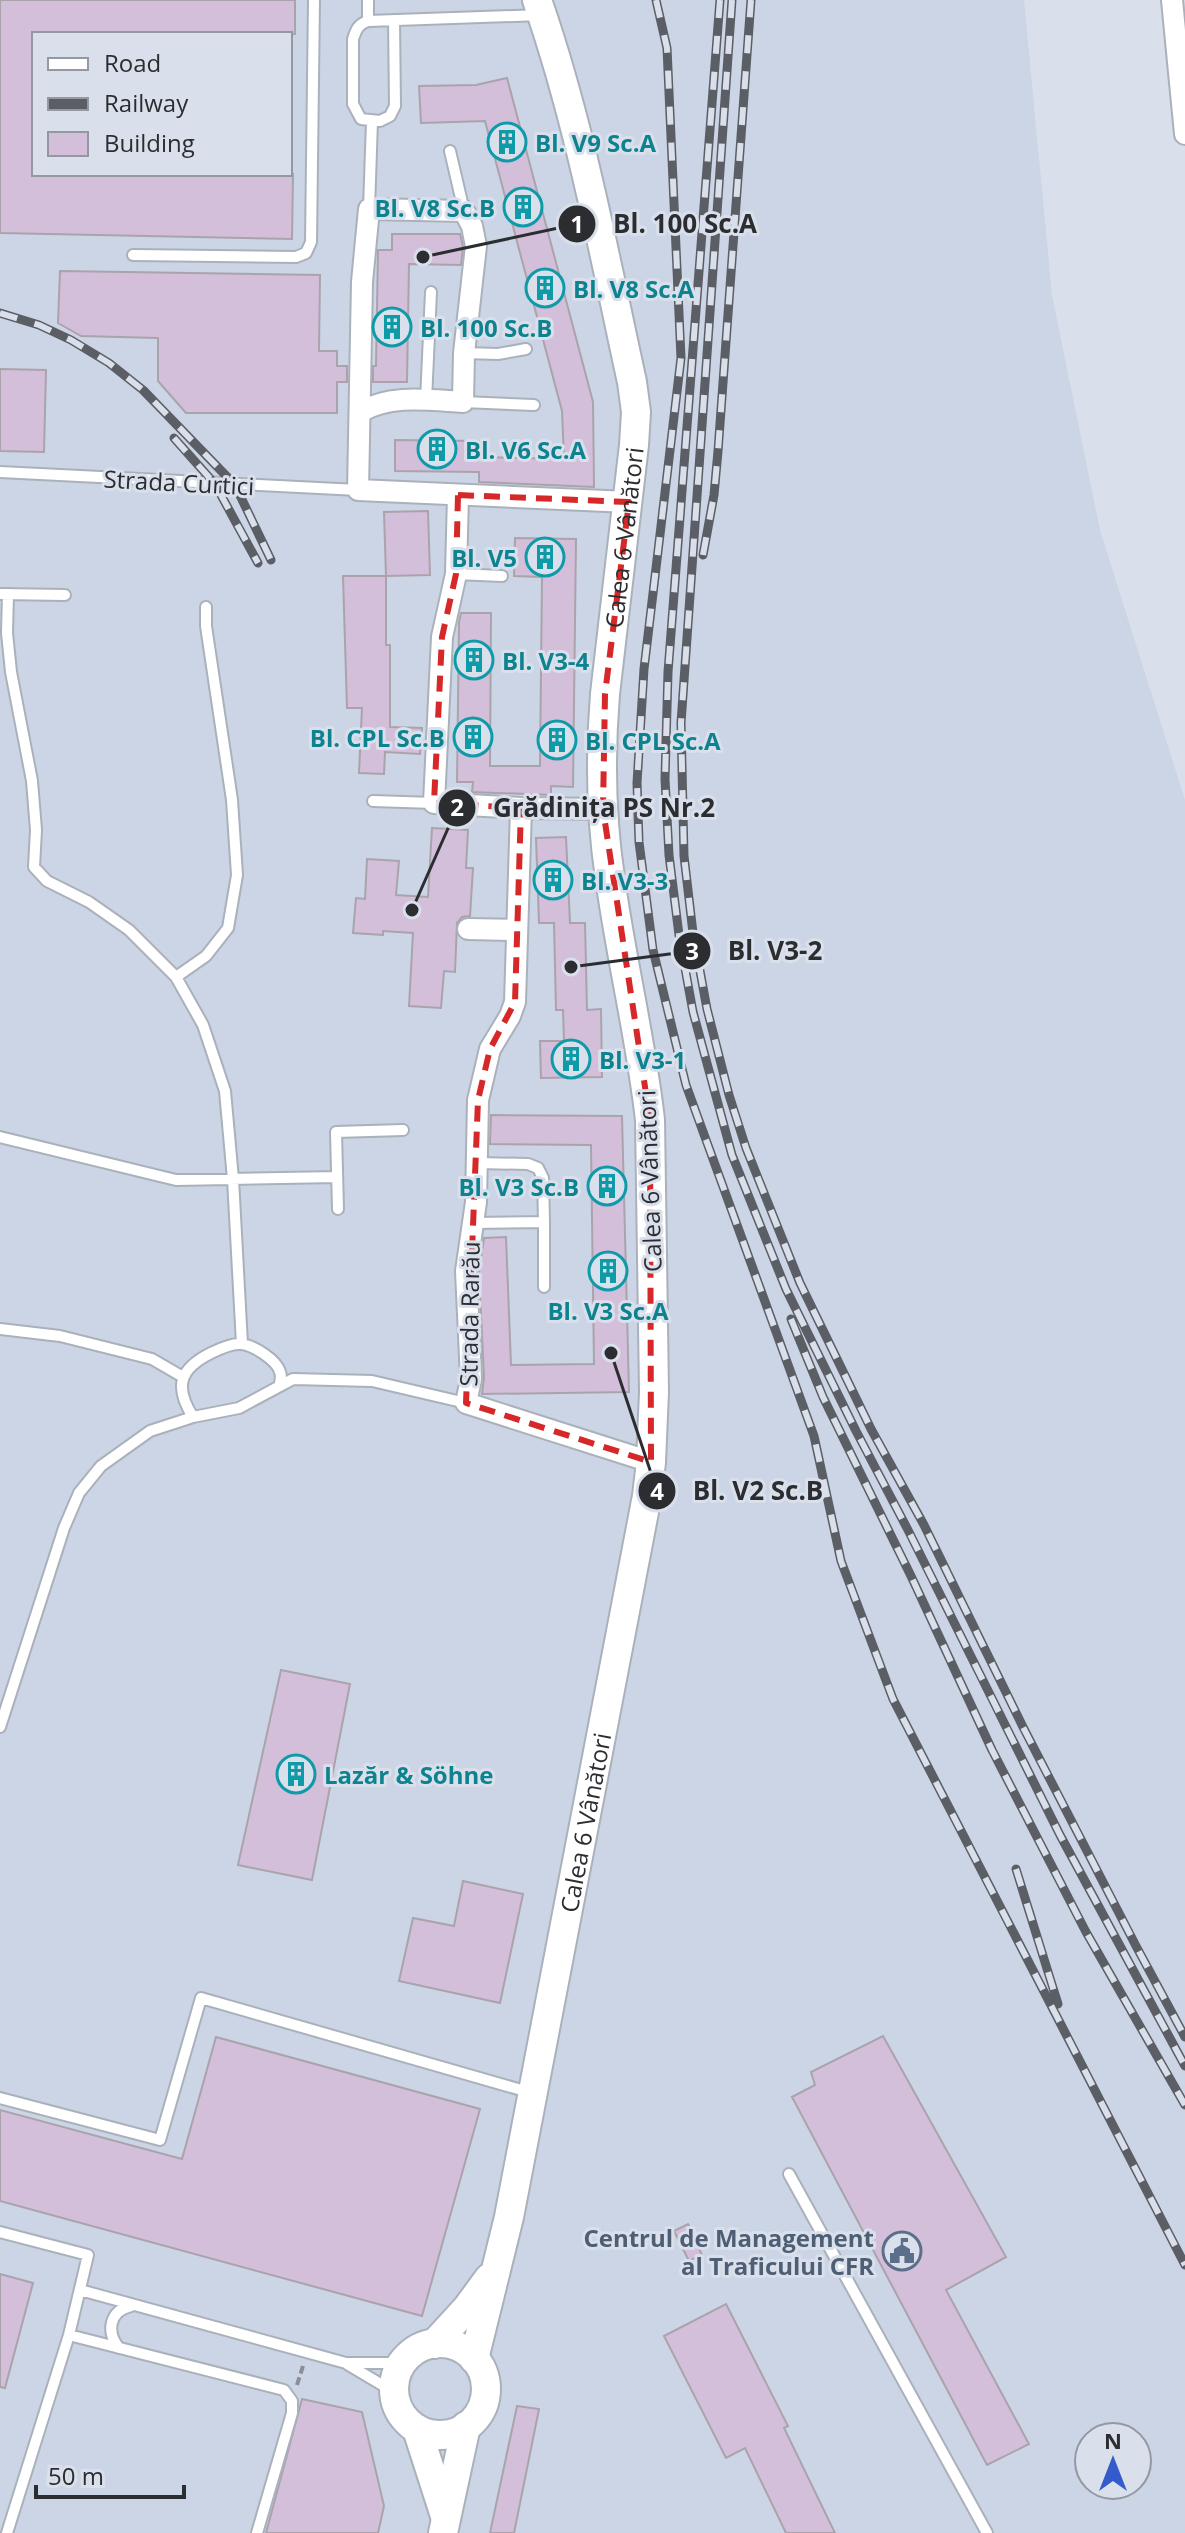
<svg xmlns="http://www.w3.org/2000/svg" width="1185" height="2533" font-family="'Open Sans',sans-serif">
	<rect width="100%" height="100%" fill="#dae0eb"/>
	<!-- built -->
	<path fill="#cbd5e5" fill-rule="evenodd" d="M0,0h1024l28,295 48,235 85,270v1733h-1185zM34,34h256v140h-256zM1089,2437h48v48h-48z"/>
	<!-- building -->
	<path fill="#d4bfdb" stroke="#aaa3ac" stroke-width="2" d="M0,0h295v34h-261v140h259l-1,65 -292,-6z
		M507,78l86,324 1,85 -115,-5v-10l-84,-1v-31l84,1v16l85,2 -2,-48 -77,-290 -64,2 -2,-37 57,-1z
		M392,234h68l3,13 -2,18 -52,-1 -2,118h-34v-16h3l2,-116h14z
		M60,271l260,4 -1,76h18v15h10v16h-10v31h-151l-28,-32v-43l-77,-2 -23,-13z
		M0,369l46,1 -2,82 -44,-1z
		M428,511l2,64 -44,1 -2,-64z
		M515,538l61,1 -3,248 -22,-1v9l-79,-3 1,-10h-16l2,-160 2,-9h30l-1,153h50l2,-189 -28,-1z
		M343,576h43v69h4v82l32,1 -2,26 -35,-2 -1,22 -25,-1 3,-65h-15z
		M432,828l36,2 -2,38h7l-3,48 -8,1 -5,6 -2,49 -11,-1 -3,37 -32,-2 4,-73 -30,-2v4l-30,-2 3,-35 9,1 2,-40 32,2 -3,34 32,2z
		M566,837l4,86h15l2,87 14,-1 1,68 -61,1 -1,-37h24l-1,-31h-7l-2,-87h-15l-3,-85z
		M491,1115l131,1 7,276 -147,2 2,-16 -5,-106 5,-34 22,-1 5,128 83,-1 -3,-219 -101,-1z
		M281,1670l69,14 -38,196 -74,-15z
		M463,1881l60,13 -23,109 -101,-22 14,-63 41,8z
		M883,2036l123,221 -60,33 83,154 -42,21 -195,-368 23,-12 -4,-13z
		M216,2037l264,72 -58,207 -422,-115v-91l182,49z
		M688,2224l14,31 -13,6 -15,-30z
		M0,2274l33,9 -28,105 -5,-1z
		M726,2304l62,122 -4,2 51,105h-49l-41,-85 -19,10 -62,-122z
		M302,2399l60,13 22,94 -6,27h-112z
		M517,2406l22,3 -25,124h-24z"/>
	<g fill="none" stroke-linecap="round" stroke-linejoin="round">
		<defs>
			<path id="lane" d="M368,0v21l173,-6
				M368,21c-10,3 -12,9 -15,18v65l8,15 19,2 10,-5 5,-10 -1,-86
				M450,151l14,60
				M369,209l3,-88
				M133,255l163,2 10,-4 5,-11 3,-242
				M464,353l34,1 28,-5
				M426,400l5,-108
				M463,402l71,3
				M0,472l358,18
				M456,574l46,2
				M0,594l65,1
				M8,594l-1,39 4,39 21,109 4,49 -2,37 13,14 42,21 40,28 47,47 27,48 22,66 8,88 9,165
				M373,801l61,2
				M176,977l30,-21 22,-28 9,-53 -5,-75 -26,-174v-19
				M0,1137l176,43 161,-3
				M477,1163l51,1 10,4 5,10 1,44
				M338,1209l-2,-77 67,-2
				M472,1223l72,-1v65
				M0,1329l60,7 92,23 31,18
				M193,1417c-19,-30 -14,-48 18,-64 8,-4 21,-10 30,-9 12,1 36,16 39,28 2,4 0,8 0,12
				M0,1727l64,-199 15,-35 22,-27 49,-35 43,-14 46,-9 54,-29 79,2 94,22
				M0,2098l160,42 41,-142 331,95
				M789,2174l198,359
				M0,2232l88,23 -19,80 -62,198
				M80,2290l266,73h56
				M69,2335l215,55 8,11v12l-35,120
				M119,2348c-13,-16 -10,-37 12,-42
				M347,2364l47,28"/>
			<path id="street" d="M1172,0l13,134
				M360,412c31,-18 68,-12 103,-10l1,-49 12,-107 -4,-20 -8,-15 -95,-2 -7,73 -4,208 271,12
				M458,495l-2,79 -14,63 -8,166 87,5 82,1
				M521,808l-6,194 -5,14 -20,33 -12,51 -2,102 -10,69 5,108 -5,24 185,59
				M468,929l48,1"/>
			<g id="secondary">
				<circle cx="440" cy="2389" r="46"/>
				<path d="M434,2344l33,-36 22,-30"/>
				<path id="s1" d="M474,2359l35,-142 138,-721 4,-34 3,-70 -4,-272c-9,-81 -29,-161 -40,-242 -9,-60 -10,-123 -5,-184l29,-249 2,-33 -4,-30c-28,-128 -52,-258 -95,-382"/>
				<path d="M417,2429l28,87"/>
				<path d="M443,2533l23,-107"/>
			</g>
		</defs>
		<!-- lane casing -->
		<use href="#lane" stroke="#abb1bb" stroke-width="14"/>
		<!-- street casing -->
		<use href="#street" stroke="#abb1bb" stroke-width="24"/>
		<!-- secondary casing -->
		<use href="#secondary" stroke="#abb1bb" stroke-width="32"/>
		<!-- path -->
		<path stroke="#8a8e96" stroke-width="4" stroke-dasharray="8 4" stroke-linecap="butt" d="M297,2385l6,-19"/>
		<!-- lane -->
		<use href="#lane" stroke="#fff" stroke-width="10"/>
		<!-- street -->
		<use href="#street" stroke="#fff" stroke-width="20"/>
		<!-- secondary -->
		<use href="#secondary" stroke="#fff" stroke-width="28"/>
		<defs>
			<path id="rail" d="M656,0l11,48 14,310 -37,311 -7,114 2,59 14,108 33,135 128,351 27,125 52,138 292,566
				M720,0l-52,672 -3,107 4,76 10,80 14,77 39,143 54,134 70,142 52,99 152,305 125,231
				M732,0l-51,723 3,133 9,77 14,76 22,86 17,53 54,135 71,146 53,96 99,202 113,219 49,91
				M0,313l39,12 32,15 38,23 34,27 92,95 36,75
				M174,438l41,46 43,79
				M703,555l11,-60 4,-44 33,-451
				M791,1319l32,78 88,179 81,174 94,182 99,173
				M1016,1869l42,135"/>
		</defs>
		<!-- rail casing -->
		<use href="#rail" stroke="#5b5e64" stroke-width="9"/>
		<!-- rail -->
		<use href="#rail" stroke="#dae0eb" stroke-width="6" stroke-dasharray="18" stroke-linecap="butt"/>
	</g>
	<!-- marked area -->
	<path fill="none" stroke="#d62828" stroke-width="6" stroke-dasharray="16 10" stroke-linejoin="round" d="M458,495l171,7 -24,192 -2,115 47,311 1,342 -185,-59 12,-303 12,-51 25,-47 6,-194 -87,-5 8,-166 14,-63z"/>
	<!-- icons -->
	<defs>
		<symbol id="building-ring" viewBox="-11 -11 22 22"><circle r="9.5" fill="#dae0eb" stroke="#0f9aa8" stroke-width="1.5"/><path d="M-4-6H4V6H1V3H-1V6H-4ZM-2.5-4.3h1.7v1.8h-1.7ZM.8-4.3h1.7v1.8H.8ZM-2.5-1h1.7V.8h-1.7ZM.8-1h1.7V.8H.8Z" fill="#0f9aa8"/></symbol>
		<symbol id="civic-ring" viewBox="-11 -11 22 22"><circle r="9.5" fill="#dae0eb" stroke="#5c6f8a" stroke-width="1.5"/><path d="M-.6-6.5H3V-4.5H.6V-3L4-1V1h2V6H-6V1h2V-1L-.6-3ZM-1.2 2.5V6h2.4V2.5Z" fill="#5c6f8a"/></symbol>
	</defs>
	<g fill-rule="evenodd">
		<use href="#building-ring" x="485" y="120" width="44" height="44"/>
		<use href="#building-ring" x="501" y="185" width="44" height="44"/>
		<use href="#building-ring" x="523" y="266" width="44" height="44"/>
		<use href="#building-ring" x="370" y="305" width="44" height="44"/>
		<use href="#building-ring" x="415" y="427" width="44" height="44"/>
		<use href="#building-ring" x="523" y="535" width="44" height="44"/>
		<use href="#building-ring" x="452" y="638" width="44" height="44"/>
		<use href="#building-ring" x="451" y="715" width="44" height="44"/>
		<use href="#building-ring" x="535" y="718" width="44" height="44"/>
		<use href="#building-ring" x="531" y="858" width="44" height="44"/>
		<use href="#building-ring" x="549" y="1037" width="44" height="44"/>
		<use href="#building-ring" x="585" y="1164" width="44" height="44"/>
		<use href="#building-ring" x="586" y="1249" width="44" height="44"/>
		<use href="#building-ring" x="274" y="1752" width="44" height="44"/>
		<use href="#civic-ring" x="880" y="2229" width="44" height="44"/>
	</g>
	<g text-anchor="middle" dominant-baseline="central" stroke-width="6" stroke-linejoin="round" paint-order="stroke">
		<!-- culture labels -->
		<g font-size="24" font-weight="bold" fill="#0d838f" stroke="#dae0eb" text-anchor="start">
			<text x="535" y="142">Bl. V9 Sc.A</text>
			<text x="495" y="207" text-anchor="end">Bl. V8 Sc.B</text>
			<text x="573" y="288">Bl. V8 Sc.A</text>
			<text x="420" y="327">Bl. 100 Sc.B</text>
			<text x="465" y="449">Bl. V6 Sc.A</text>
			<text x="517" y="557" text-anchor="end">Bl. V5</text>
			<text x="502" y="660">Bl. V3-4</text>
			<text x="445" y="737" text-anchor="end">Bl. CPL Sc.B</text>
			<text x="585" y="740">Bl. CPL Sc.A</text>
			<text x="581" y="880">Bl. V3-3</text>
			<text x="599" y="1059">Bl. V3-1</text>
			<text x="579" y="1186" text-anchor="end">Bl. V3 Sc.B</text>
			<text x="608" y="1310" text-anchor="middle">Bl. V3 Sc.A</text>
			<text x="324" y="1774">Lazăr &amp; Söhne</text>
		</g>
		<!-- street labels -->
		<g font-size="24" fill="#2b2d31" stroke="#dae0eb">
			<text transform="translate(179 482) rotate(3)">Strada Curtici</text>
			<text stroke="none"><textPath href="#s1" startOffset="1844">Calea 6 Vânători</textPath></text>
			<text transform="translate(649 1181) rotate(-92)">Calea 6 Vânători</text>
			<text transform="translate(469 1314) rotate(-89)">Strada Rarău</text>
			<text stroke="none"><textPath href="#s1" startOffset="548">Calea 6 Vânători</textPath></text>
		</g>
		<!-- service labels -->
		<g font-size="24" font-weight="bold" fill="#4e5e75" stroke="#dae0eb" text-anchor="end">
			<text x="874" y="2237">Centrul de Management<tspan x="874" dy="28">al Traficului CFR</tspan></text>
		</g>
	</g>
	<!-- callouts -->
	<path fill="none" stroke="#2b2d31" stroke-width="3" d="M423 257L577 224M412 910L457 808M571 967L692 951M611 1353L657 1491"/>
	<g fill="#2b2d31" stroke="#dae0eb" stroke-width="3">
		<circle cx="423" cy="257" r="8"/>
		<circle cx="412" cy="910" r="8"/>
		<circle cx="571" cy="967" r="8"/>
		<circle cx="611" cy="1353" r="8"/>
		<circle cx="577" cy="224" r="20"/>
		<circle cx="457" cy="808" r="20"/>
		<circle cx="692" cy="951" r="20"/>
		<circle cx="657" cy="1491" r="20"/>
	</g>
	<g font-size="24" text-anchor="middle" font-weight="bold" fill="#fff">
		<text x="577" y="233">1</text>
		<text x="457" y="816">2</text>
		<text x="692" y="960">3</text>
		<text x="657" y="1500">4</text>
	</g>
	<g font-size="26" text-anchor="middle" font-weight="bold" fill="#2b2d31" stroke="#dae0eb" stroke-width="6" stroke-linejoin="round" paint-order="stroke">
		<text x="685" y="233">Bl. 100 Sc.A</text>
		<text x="604" y="817">Grădinița PS Nr.2</text>
		<text x="775" y="960">Bl. V3-2</text>
		<text x="758" y="1500">Bl. V2 Sc.B</text>
	</g>
	<!-- legend -->
	<rect x="32" y="32" width="260" height="144" fill="#dae0eb" stroke="#9498a1" stroke-width="2"/>
	<rect x="48" y="58" width="40" height="12" fill="#ffffff" stroke="#9498a1" stroke-width="2"/>
	<text x="104" y="72" font-size="24" fill="#2b2d31">Road</text>
	<rect x="48" y="98" width="40" height="12" fill="#5b5e64" stroke="#9498a1" stroke-width="2"/>
	<text x="104" y="112" font-size="24" fill="#2b2d31">Railway</text>
	<rect x="48" y="132" width="40" height="24" fill="#d4bfdb" stroke="#9498a1" stroke-width="2"/>
	<text x="104" y="152" font-size="24" fill="#2b2d31">Building</text>
	<!-- north arrow -->
	<g transform="translate(1113 2461)"><circle r="38" fill="#dae0eb" stroke="#9498a1" stroke-width="2"/>
	<path d="M0-6L14 30L0 20L-14 30Z" fill="#345bcc"/>
	<text y="-12" font-size="22" font-weight="bold" text-anchor="middle" fill="#2b2d31">N</text>
	</g>
	<!-- scale -->
	<path d="M36 2485v12h148v-12" fill="none" stroke="#2b2d31" stroke-width="4"/>
	<text x="48" y="2485" font-size="24" fill="#2b2d31" stroke="#dae0eb" stroke-width="6" paint-order="stroke">50 m</text>
</svg>
